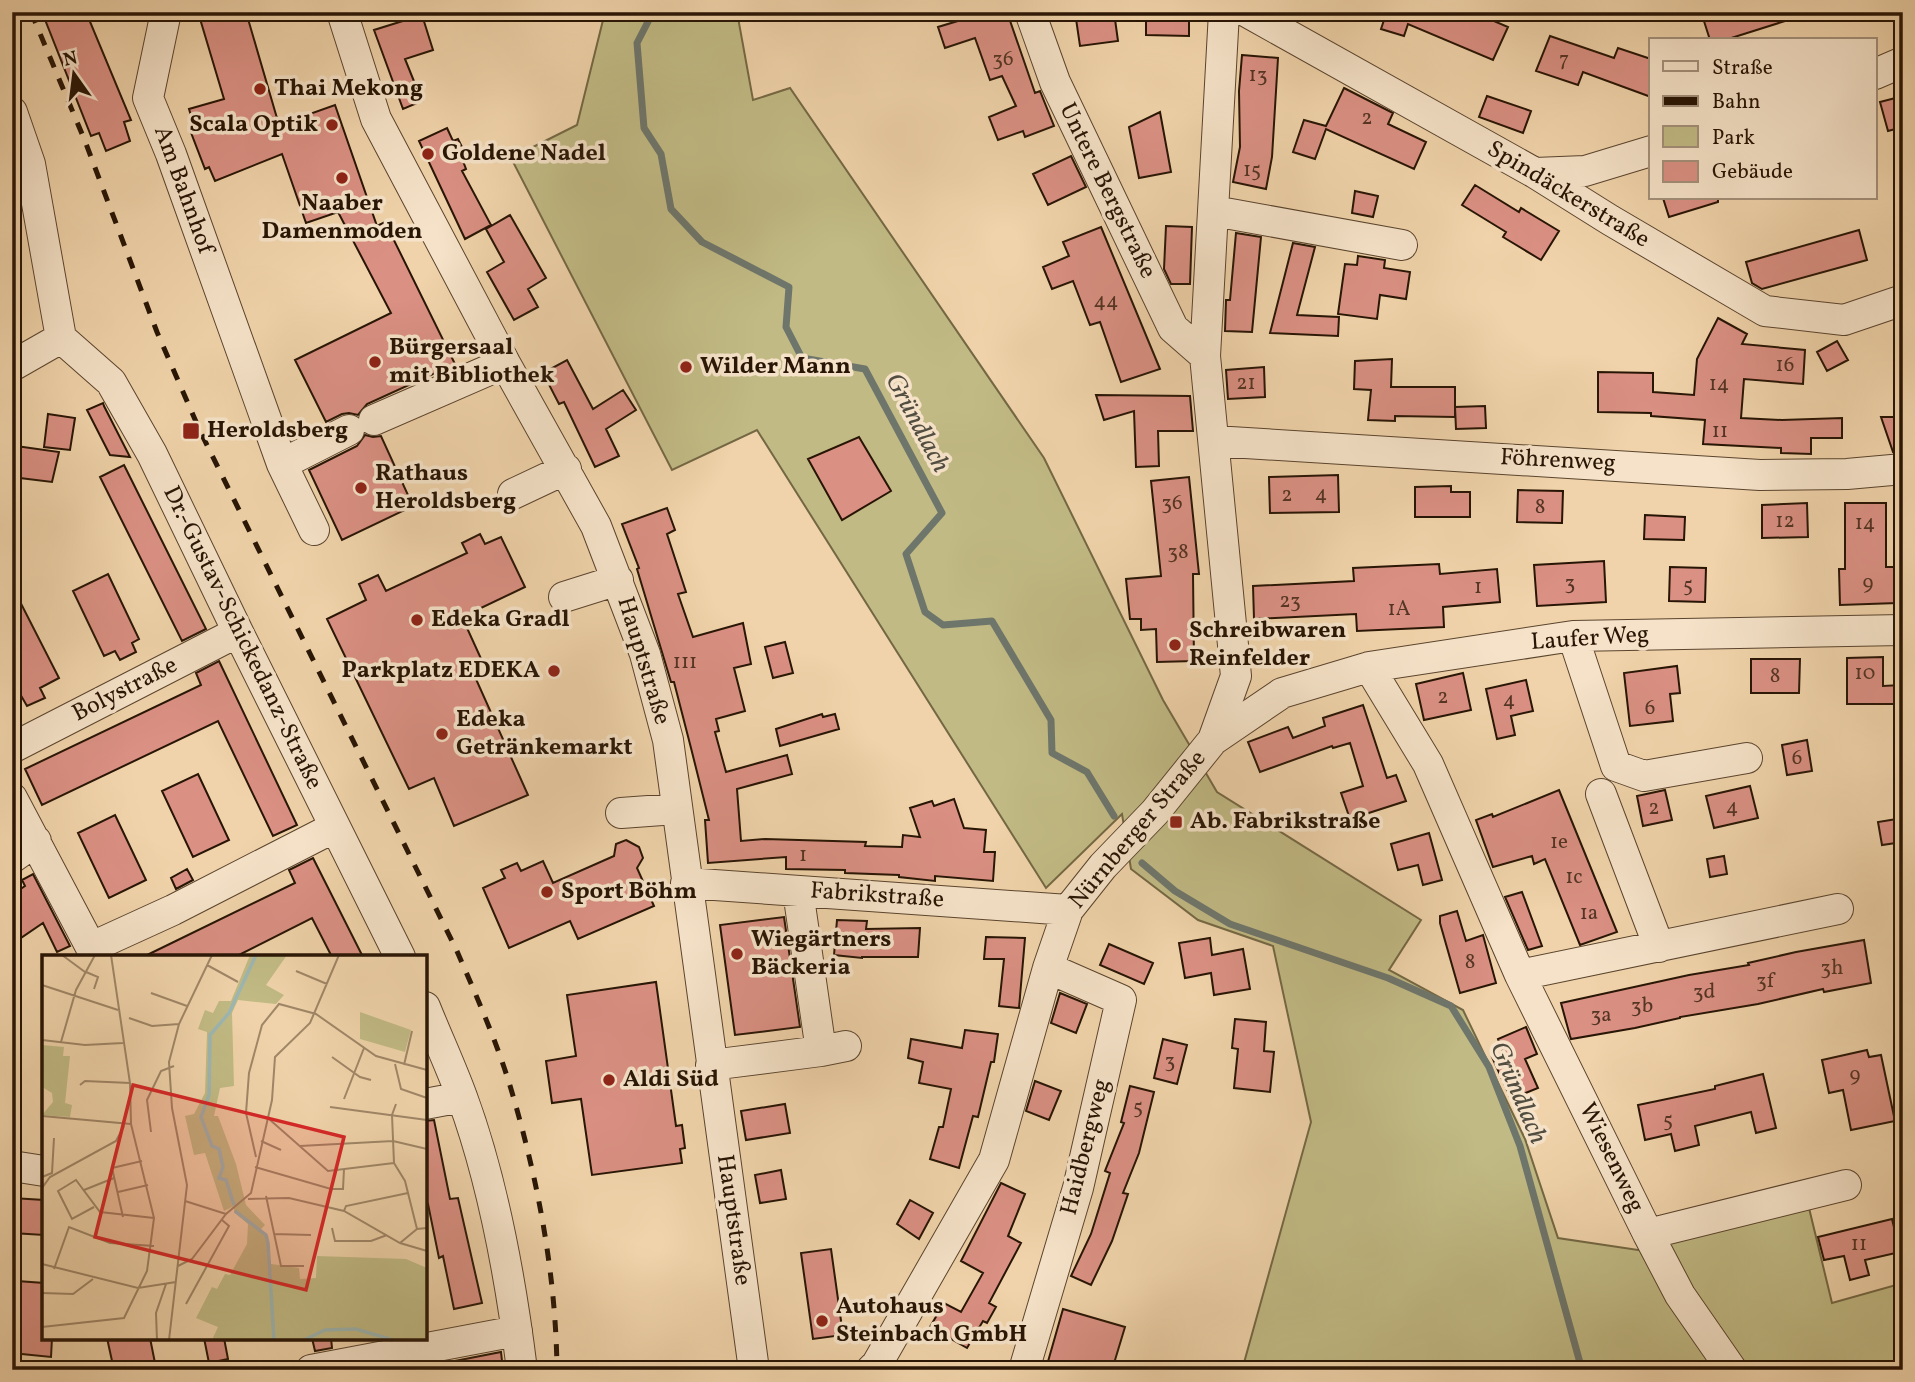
<svg xmlns="http://www.w3.org/2000/svg" width="1915" height="1382" font-family="Vollkorn,serif">
	<rect width="100%" height="100%" fill="#f0d3aa"/>
	<filter id="stains"><feTurbulence type="fractalNoise" baseFrequency=".00286" numOctaves="4"/><feColorMatrix values="0 0 0 0 .2 0 0 0 0 .09 0 0 0 0 .02 0 0 0 .5 -.17"/></filter>
	<radialGradient id="worn" r=".72"><stop offset=".6" stop-color="#630" stop-opacity="0"/><stop offset="1" stop-color="#630" stop-opacity=".3"/></radialGradient>
	<!-- green -->
	<path fill="#c1ba84" stroke="#746844" stroke-width="2" d="M605,12h132l16,88 37,-12 254,370 119,242 54,92 204,128 -32,50 74,40 62,129 33,99 80,12 171,-42 23,95 71,-20v87h-661l69,-248 -38,-176 -75,-26 -67,-51 -9,-55 -76,74 -289,-458 -85,40 -161,-312 66,-33z"/>
	<g fill="none" stroke-linecap="round" stroke-linejoin="round">
		<!-- stream -->
		<path stroke="#6e766c" stroke-width="7" d="M653,12l-16,31 7,85 17,26 10,55 31,33 87,45 -3,40 16,31 63,11 77,144 -36,41 19,58 18,13 49,-4 59,99 1,33 35,19 27,44
			M1142,863l33,28 55,33 158,54 63,28 38,61 31,79 62,224"/>
	</g>
	<!-- building -->
	<path fill="#da9083" stroke="#281505" stroke-width="2" d="M42,12h44l45,108 -7,2 6,19 -24,10 -7,-18 -8,3z
		M198,12h48l33,113 56,-20 42,121 8,-4 70,142 -88,40 -9,11 -9,-2 -7,1 -16,8 -31,-62 96,-47 -53,-101 -32,11 -24,-69 -67,27 -6,-14 -4,2 -15,-39 5,-1 -6,-20 35,-10z
		M969,12h38l28,81 5,-2 14,35 -29,11 -2,-6 -25,9 -9,-23 27,-11 -14,-30 -12,4 -15,-42 -30,10 -7,-21 33,-10z
		M1075,12h39l4,29 -38,5z
		M1146,12h43v24l-43,-1z
		M1382,12h91l35,15 -15,33 -85,-36 -4,12 -23,-7 5,-15z
		M1723,12h75v5l-73,23h-15l-7,-22z
		M422,15l11,35 -28,9 17,42 -19,8 -29,-79z
		M1550,36l64,22 4,-10 33,11v38l-68,-25 -5,13 -42,-14z
		M1242,55l36,3 -6,99 -6,32 -33,-7 7,-35 -1,-56z
		M1344,88l49,25 -5,11 38,18 -12,27 -88,-40 -11,30 -22,-7 11,-32 22,6z
		M1487,96l44,15 -8,22 -44,-16z
		M1903,96v31l-15,4 -8,-29z
		M1160,112l11,60 -32,6 -10,-51z
		M447,128l6,13 5,-2 10,20 -5,2 3,8 -4,2 29,54 -26,14 -46,-98z
		M1071,156l15,31 -38,18 -15,-31z
		M1475,185l44,27 2,-4 38,23 -18,29 -38,-23 3,-5 -44,-27z
		M1355,191l23,5 -5,21 -21,-4z
		M1663,198h55v4l-49,15z
		M510,215l36,63 -18,11 10,18 -24,13 -27,-48 17,-10 -18,-33z
		M1166,226l26,1 -2,57h-19l-7,-15z
		M1101,227l59,142 -39,13 -21,-60 -10,3 -17,-44 -21,8 -9,-22 26,-11 -6,-14z
		M1859,230l8,30 -105,29 -10,-6 -6,-21z
		M1236,233l25,4 -9,95 -27,-1 1,-31h4z
		M1293,243l22,4 -18,68 42,2 -1,19 -68,-3z
		M1358,256l27,4 -1,8 26,4 -4,27 -26,-4 -3,24 -39,-5 7,-50 12,1z
		M1718,318l29,16 -5,10 63,6 -2,34 -59,-5 -3,39 41,2 60,-2v20h-31v16l-30,-1v-5l-78,-4 2,-24 -54,-4v-3l-53,-1v-40l55,1v19l41,3 3,-36z
		M1837,341l11,19 -21,11 -10,-19z
		M1392,359l-1,28h64v30l-60,-1v5l-27,-1 3,-30 -17,-1 1,-28z
		M567,360l26,49 30,-19 13,20 -30,19 13,27 -24,11 -31,-65 -5,2 -16,-31z
		M1264,367l1,30 -37,2 -2,-29z
		M1096,395l94,1 3,35h-35l1,35 -23,1 -2,-56 -30,9z
		M103,403l1,3 26,51 -20,-2 -23,-45z
		M1485,406l1,22 -30,1 -1,-22z
		M48,414l27,4 -5,32 -26,-3z
		M1881,417h22v35h-10z
		M365,435l8,2 8,-1 32,70 -71,34 -33,-70 48,-24z
		M859,437l32,54 -49,29 -34,-61z
		M16,446l43,6 -7,30 -40,-5v-22l3,1z
		M124,465l82,164 -24,12 -82,-164z
		M1338,475l1,37 -69,1 -1,-36z
		M1189,477l10,97h-6l1,87 -37,1 -1,-33 -15,1v-11h-11l-4,-40 35,-3 -10,-95z
		M1451,486v6h19v25h-55v-30z
		M1518,490l45,1 -1,32 -45,-1z
		M1807,503l1,34 -46,1v-33z
		M1845,503h41v64h10v5l7,1v22l-6,-1v9l-57,2 -1,-36h6z
		M667,508l8,22 -8,4 19,58 -8,2 15,43 50,-14 8,41 -17,4 11,43 -29,8 3,12 -4,1 11,40 61,-17 5,19 -55,15 4,52 24,-2 101,3 -1,4 37,1 1,-12 17,2 -10,-29 22,-7 2,5 20,-7 10,29 22,2 -2,22h11l-2,29 -58,-5v5l-36,-4v-2l-54,-2v-3l-59,-1v-12l-78,6 -3,-43h4l-18,-72 -17,-66h-3l-34,-113 2,-1 -17,-44z
		M1645,515l40,2 -1,23 -40,-1z
		M480,534l5,10 16,-7 24,50 -63,30 21,46 -12,5 57,127 -74,31 -20,-48 -25,11 -82,-170 39,-19 -7,-16 19,-9 8,16 81,-38 -5,-10z
		M1604,561l2,41 -69,4 -3,-41z
		M1439,564l1,10 57,-5 3,33 -57,5 1,20 -87,4 -1,-17 -102,5 -1,-33 101,-5 -1,-13z
		M1670,567l36,1 -1,34 -36,-1z
		M108,574l31,65 -7,4 4,9 -16,8 -5,-9 -11,5 -31,-65z
		M12,586l47,92 -19,10 5,10 -18,8 -15,-26z
		M785,642l8,31 -20,5 -8,-31z
		M1883,657v29l18,-1v19h-54v-46z
		M1751,659h49l-1,34h-48z
		M219,661l78,164 -24,11 -55,-115 -176,84 -17,-36 176,-84 -5,-12z
		M1677,666l3,27 -10,1 3,27 -43,5 -6,-53z
		M1463,673l8,37 -47,10 -8,-36z
		M1526,680l7,31 -22,5 4,19 -18,4 -11,-50z
		M1363,705l24,73 9,-3 10,26 -56,18 -9,-26 22,-7 -13,-43 -17,5 -1,-2 -72,26 -12,-30 40,-15 5,11 32,-12 -2,-8z
		M822,714l1,3 12,-3 4,15 -59,17 -4,-17z
		M1807,740l5,31 -25,4 -5,-30z
		M198,774l31,66 -36,17 -31,-66z
		M1750,786l8,32 -44,10 -8,-32z
		M1559,790l58,142 -37,13 -35,-86 -11,5 -2,-8 -39,11 -17,-47 16,-6 1,3z
		M1665,790l7,30 -29,6 -6,-30z
		M115,815l31,65 -37,18 -31,-65z
		M1903,818v24l-21,3 -4,-23z
		M1429,833l13,47 -19,5 -5,-20 -20,5 -7,-26z
		M626,840l13,7 4,11 -6,10 17,38 -76,33 -8,-18 -61,27 -26,-60 22,-10 -4,-8 16,-7 4,8 22,-10 10,22 61,-27 2,-12z
		M1724,856l3,18 -17,3 -3,-18z
		M313,858l50,99h-31l-20,-39 -77,39h-92l152,-74 -6,-13z
		M187,869l6,11 -17,9 -5,-11z
		M33,874l37,72 -13,6 -14,-29 -31,21v-49l13,-9 -3,-6z
		M1522,892l20,54 -14,4 -23,-53z
		M1457,911l9,30 17,-6 13,48 -36,10 -20,-70v-7z
		M784,917l16,110 -65,8 -15,-110z
		M837,920l30,1 -1,8 54,-1 -2,29h-56v1l-28,-3z
		M986,937l39,1 -6,70 -20,-2 5,-47h-20z
		M1210,938l2,17 31,-6 7,40 -36,6 -3,-22 -26,5 -6,-35z
		M1864,940l7,43 -47,9 -1,-3 -65,15 -78,13v1l-45,10 -64,11 -1,-3 -9,-33 128,-28 60,-10 -1,-2 48,-11z
		M1109,944l44,19 -9,21 -44,-19z
		M656,982l20,144 6,-1 3,23 -5,1 2,14 -90,12 -11,-76 -29,4 -6,-42 30,-5 -9,-61z
		M1060,993l27,11 -11,29 -25,-10z
		M1235,1019l31,3 -2,29 10,1 -4,40 -36,-4 4,-39 -6,-1z
		M1526,1027l11,27 -12,5 13,29 -27,11 -19,-42 11,-5 -5,-13z
		M965,1030l33,4 -4,28h-3l-13,55 -5,-1 -14,52 -29,-9 9,-32h4l8,-38 -32,-6 4,-21 -15,-4 3,-19 51,9z
		M1163,1039l24,6 -10,39 -23,-6z
		M1867,1050l2,7 12,-2 14,66 -44,9 -8,-40 -14,3 -7,-33z
		M1763,1074l13,54 -20,5 -5,-21 -56,14 4,19 -24,6 -4,-17 -26,6 -7,-35 77,-16v-3z
		M1035,1081l26,10 -12,29 -23,-9z
		M1130,1086l24,6 -15,61 -16,40 5,1 -16,47 -21,44 -20,-9 20,-42 19,-61 -5,-2 19,-48 -3,-1z
		M785,1104l5,29 -44,7 -5,-29z
		M434,1120l16,79 8,-1 24,105 -28,6 -11,-53 -4,2 -11,-54 -3,1v-84z
		M781,1170l5,29 -26,4 -5,-28z
		M1001,1183l24,11 -17,42 13,7 -32,60 7,4 -9,16 -4,-2 -16,27 -37,-21 14,-24 17,9 22,-39 -22,-12z
		M12,1198l32,2v35l-32,-2z
		M910,1200l23,13 -14,26 -22,-15z
		M1892,1219l8,33 -35,8 4,15 -19,5 -6,-24 -20,4 -6,-23z
		M831,1249l12,86 -30,4 -12,-86z
		M17,1281l27,2v55h8l-1,19 -39,-4z
		M1063,1309l62,18 -13,43h-48l-17,-5z
		M107,1338h43l5,25 -41,7z
		M204,1338h20l4,21 -19,4z
		M312,1338h19l1,10 -17,3z
		M501,1352l2,18h-69v-5z"/>
	<g fill="none" stroke-linecap="round" stroke-linejoin="round">
		<defs>
			<path id="minor" d="M166,12l-18,86 23,56 111,310 32,66
				M342,12l34,107 129,244 91,163 49,128 23,86 86,630
				M1030,12l25,70 118,246 32,28
				M1247,12l288,161 75,47 155,91 79,9 59,-20
				M1875,74l28,-12
				M12,112l18,52 31,174
				M1535,173l50,-2 66,-20
				M1214,211l188,34
				M61,338l50,44 41,72 86,178 162,325
				M12,366l49,-28
				M374,420l131,-57
				M1214,441l546,34 87,-1 56,-5
				M282,464l67,-34
				M513,494l53,-25
				M564,597l54,-17
				M1573,636l43,130 28,10 103,-18
				M1369,667l59,97 92,211 128,259 32,61 52,75
				M1213,740l69,-47 87,-26 204,-31 330,-6
				M12,748l226,-116
				M1601,794l58,153
				M12,798l84,159
				M621,813l55,-4
				M12,858l24,-17
				M686,883l382,27
				M798,891l23,160 25,-5
				M92,947l81,-37 162,-83
				M1520,975l318,-66
				M425,1007c12,30 26,60 37,90 31,84 49,184 60,273
				M711,1065l110,-14
				M425,1104l37,-7
				M12,1166l32,5
				M1648,1234l198,-49
				M311,1370l206,-39
				M871,1370l6,-6 117,-204 54,-192 20,-58 35,-44 52,-54 58,-72 23,-64 -31,-320 19,-344
				M1024,1370l54,-182 43,-188 -73,-32"/>
		</defs>
		<!-- minor casing -->
		<use href="#minor" stroke="#5a442e" stroke-width="32"/>
		<!-- minor -->
		<use href="#minor" stroke="#f5e2c8" stroke-width="30"/>
		<!-- rail -->
		<path stroke="#281505" stroke-width="5" stroke-dasharray="12 12" stroke-linecap="butt" d="M31,12l54,129 72,191 43,99 256,518c20,46 41,93 55,140 27,91 45,186 46,281"/>
	</g>
	<!-- markers -->
	<g fill="#8f2418" stroke="#f5e2c8" stroke-width="2.5">
		<circle cx="260" cy="89" r="7"/>
		<circle cx="332" cy="125" r="7"/>
		<circle cx="428" cy="154" r="7"/>
		<circle cx="342" cy="178" r="7"/>
		<circle cx="375" cy="362" r="7"/>
		<circle cx="686" cy="367" r="7"/>
		<rect x="182" y="422" width="18" height="18" rx="3.5"/>
		<circle cx="361" cy="488" r="7"/>
		<circle cx="417" cy="620" r="7"/>
		<circle cx="1175" cy="645" r="7"/>
		<circle cx="554" cy="671" r="7"/>
		<circle cx="442" cy="734" r="7"/>
		<rect x="1169" y="815" width="14" height="14" rx="3.5"/>
		<circle cx="547" cy="892" r="7"/>
		<circle cx="737" cy="954" r="7"/>
		<circle cx="609" cy="1080" r="7"/>
		<circle cx="822" cy="1321" r="7"/>
	</g>
	<g text-anchor="middle" dominant-baseline="central" stroke-width="7" stroke-linejoin="round" paint-order="stroke">
		<!-- number labels -->
		<g font-size="21" fill="#543424">
			<text x="1003" y="59">36</text>
			<text x="1564" y="60">7</text>
			<text x="1258" y="75">13</text>
			<text x="1367" y="118">2</text>
			<text x="1252" y="170">15</text>
			<text x="1106" y="301">44</text>
			<text x="1785" y="365">16</text>
			<text x="1246" y="383">21</text>
			<text x="1719" y="384">14</text>
			<text x="1720" y="431">11</text>
			<text x="1321" y="494">4</text>
			<text x="1287" y="495">2</text>
			<text x="1172" y="503">36</text>
			<text x="1540" y="507">8</text>
			<text x="1785" y="521">12</text>
			<text x="1865" y="523">14</text>
			<text x="1178" y="552">38</text>
			<text x="1570" y="583">3</text>
			<text x="1868" y="583">9</text>
			<text x="1688" y="585">5</text>
			<text x="1478" y="587">1</text>
			<text x="1290" y="601">23</text>
			<text x="1399" y="609">1A</text>
			<text x="685" y="662">111</text>
			<text x="1865" y="673">10</text>
			<text x="1775" y="676">8</text>
			<text x="1443" y="697">2</text>
			<text x="1509" y="700">4</text>
			<text x="1650" y="708">6</text>
			<text x="1797" y="758">6</text>
			<text x="1732" y="807">4</text>
			<text x="1654" y="808">2</text>
			<text x="1559" y="842">1e</text>
			<text x="803" y="855">1</text>
			<text x="1574" y="877">1c</text>
			<text x="1589" y="913">1a</text>
			<text x="1470" y="962">8</text>
			<text x="1832" y="968">3h</text>
			<text x="1765" y="981">3f</text>
			<text x="1704" y="992">3d</text>
			<text x="1642" y="1006">3b</text>
			<text x="1601" y="1015">3a</text>
			<text x="1170" y="1061">3</text>
			<text x="1855" y="1075">9</text>
			<text x="1138" y="1107">5</text>
			<text x="1668" y="1120">5</text>
			<text x="1859" y="1244">11</text>
		</g>
		<!-- poi labels -->
		<g font-size="24" font-weight="bold" fill="#281505" stroke="#f5e2c8" text-anchor="start">
			<text x="274" y="89">Thai Mekong</text>
			<text x="318" y="125" text-anchor="end">Scala Optik</text>
			<text x="442" y="154">Goldene Nadel</text>
			<text x="342" y="204" text-anchor="middle">Naaber<tspan x="342" dy="28">Damenmoden</tspan></text>
			<text x="389" y="348">Bürgersaal<tspan x="389" dy="28">mit Bibliothek</tspan></text>
			<text x="700" y="367">Wilder Mann</text>
			<text x="207" y="431">Heroldsberg</text>
			<text x="375" y="474">Rathaus<tspan x="375" dy="28">Heroldsberg</tspan></text>
			<text x="431" y="620">Edeka Gradl</text>
			<text x="1189" y="631">Schreibwaren<tspan x="1189" dy="28">Reinfelder</tspan></text>
			<text x="540" y="671" text-anchor="end">Parkplatz EDEKA</text>
			<text x="456" y="720">Edeka<tspan x="456" dy="28">Getränkemarkt</tspan></text>
			<text x="1190" y="822">Ab. Fabrikstraße</text>
			<text x="561" y="892">Sport Böhm</text>
			<text x="751" y="940">Wiegärtners<tspan x="751" dy="28">Bäckeria</tspan></text>
			<text x="623" y="1080">Aldi Süd</text>
			<text x="836" y="1307">Autohaus<tspan x="836" dy="28">Steinbach GmbH</tspan></text>
		</g>
		<!-- street labels -->
		<g font-size="24" fill="#281505" stroke="#f5e2c8">
			<text transform="translate(183 190) rotate(70)">Am Bahnhof</text>
			<text transform="translate(1107 191) rotate(64)">Untere Bergstraße</text>
			<text transform="translate(1568 195) rotate(31)">Spindäckerstraße</text>
			<text transform="translate(1558 461) rotate(3)">Föhrenweg</text>
			<text transform="translate(242 638) rotate(64)">Dr.-Gustav-Schickedanz-Straße</text>
			<text transform="translate(1590 639) rotate(-4)">Laufer Weg</text>
			<text transform="translate(643 661) rotate(73)">Hauptstraße</text>
			<text transform="translate(125 690) rotate(-27)">Bolystraße</text>
			<text transform="translate(1138 830) rotate(-50)">Nürnberger Straße</text>
			<text transform="translate(877 896) rotate(4)">Fabrikstraße</text>
			<text transform="translate(1086 1147) rotate(-76)">Haidbergweg</text>
			<text transform="translate(1611 1158) rotate(64)">Wiesenweg</text>
			<text transform="translate(733 1220) rotate(82)">Hauptstraße</text>
		</g>
		<!-- water labels -->
		<g font-size="26" font-style="italic" fill="#514d41" stroke="#f5e2c8">
			<text transform="translate(917 423) rotate(62)">Gründlach</text>
			<text transform="translate(1518 1093) rotate(67)">Gründlach</text>
		</g>
	</g>
	<!-- overview -->
	<g transform="translate(42 955)">
		<rect width="385" height="385" fill="#f0d3aa"/>
		<path d="M208,0h37l-21,30 18,10 -8,9 -38,-4 -6,13 2,73 -14,2 -6,28h4l18,48 10,41 19,20 -5,5 7,6 4,28 28,4 1,11 16,-1 1,-22 89,3 21,9v72h-215l6,-13 -22,-9 16,-31 5,2 8,-15 5,1 17,-31 1,-20 -14,-12v-6l-10,5 -19,-58 -11,2 -9,-39 9,-2 11,-21 2,-61 -9,-3 7,-19 8,3 6,-12h12zM318,57l51,18 -6,22 -45,-13zM0,90l22,2 -1,9h7l-5,47 7,2 -2,12 -28,-2 11,-13 -1,-9 -10,-6z" fill="#c1ba84"/>
		<path fill="none" stroke="#9db6b1" stroke-width="3.5" d="M192,250l-8,-25 -7,-2 4,-11 -4,-18 -7,-3 -11,-29 8,-22 1,-60 19,-22 27,-58M193,256l31,24 2,8 6,97M262,385l21,-10 31,-1 37,11"/>
		<path fill="none" stroke="#a08768" stroke-width="2" d="M20,0l23,17M69,0l19,128 1,41M165,10l31,17M254,16l31,13M44,17l12,5 -4,12M0,30l76,25M109,38l36,13M87,63l23,8 27,-2M0,85l43,5 38,-2M19,87l15,-52 19,-35M290,102l28,20 11,3M353,109l6,25 26,9M362,110l8,-34M38,130l5,-4 45,2M302,144l20,-51M354,149l-4,11 2,48 11,18 12,48M288,152l97,13M0,161l89,8M227,164l59,52 66,-8M109,177l-4,-32 14,-29 13,-5M219,186l20,9M258,191l93,-5 34,8M214,202l-10,-44 3,-40 13,-48 17,-21 37,10 60,42 51,14M213,212l76,22h12l1,-20M0,222l10,-4 2,-35M0,233l8,-11 66,-36 8,-15M42,235l30,-12M76,237l30,-7M224,241l15,70h23M206,244l41,-1 55,13 56,32 27,8M143,246l41,13M52,252l-22,12 -14,-28 18,-11 24,32 54,6M302,256l2,-5 62,-13M81,262l-11,-49 30,-7M290,273l3,13h36l16,-6M232,279l37,1M358,288l17,-14 10,-1M0,309l96,24 38,-6M136,311l14,-7 34,-45 25,-21 21,-93 3,-43 35,-34 29,-68M12,314l15,-42 41,16 44,3M0,338l31,1 20,-15M144,349l43,-78 -7,-6M0,372l82,-9 23,-47 7,-53 -23,-94M115,385l-1,-27 10,-29M127,385l18,-155 -15,-77 -3,-46 10,-38 33,-69"/>
		<path fill="#d62828" fill-opacity="0.15" stroke="#d62828" stroke-width="3.5" d="M91,130l211,52 -38,153 -211,-53z"/>
		<rect width="385" height="385" fill="none" stroke="#281505" stroke-width="3.5"/>
	</g>
	<!-- margin -->
	<rect width="1915" height="1382" fill="none" stroke="#f0d3aa" stroke-width="42"/>
	<rect x="14" y="14" width="1887" height="1354" fill="none" stroke="#281505" stroke-width="3.5"/>
	<rect x="21" y="21" width="1873" height="1340" fill="none" stroke="#281505" stroke-width="2"/>
	<!-- legend -->
	<rect x="1649" y="38" width="228" height="161" fill="#f5e2c8" stroke="#a3907a" stroke-width="2"/>
	<rect x="1663" y="61" width="35" height="10" fill="#f5e2c8" stroke="#a3907a" stroke-width="2"/>
	<text x="1712" y="74" font-size="21" fill="#281505">Straße</text>
	<rect x="1663" y="96" width="35" height="10" fill="#281505" stroke="#a3907a" stroke-width="2"/>
	<text x="1712" y="108" font-size="21" fill="#281505">Bahn</text>
	<rect x="1663" y="126" width="35" height="21" fill="#c1ba84" stroke="#a3907a" stroke-width="2"/>
	<text x="1712" y="144" font-size="21" fill="#281505">Park</text>
	<rect x="1663" y="161" width="35" height="21" fill="#da9083" stroke="#a3907a" stroke-width="2"/>
	<text x="1712" y="178" font-size="21" fill="#281505">Gebäude</text>
	<!-- north arrow -->
	<g transform="translate(74 74) rotate(346)" stroke="#f5e2c8" stroke-width="5" paint-order="stroke">
	<path d="M0-5L12 26L0 18L-12 26Z" fill="#281505"/>
	<text y="-10" font-size="19" font-weight="bold" text-anchor="middle" fill="#281505">N</text>
	</g>
	<rect width="100%" height="100%" filter="url(#stains)"/>
	<rect width="100%" height="100%" fill="url(#worn)"/>
</svg>
